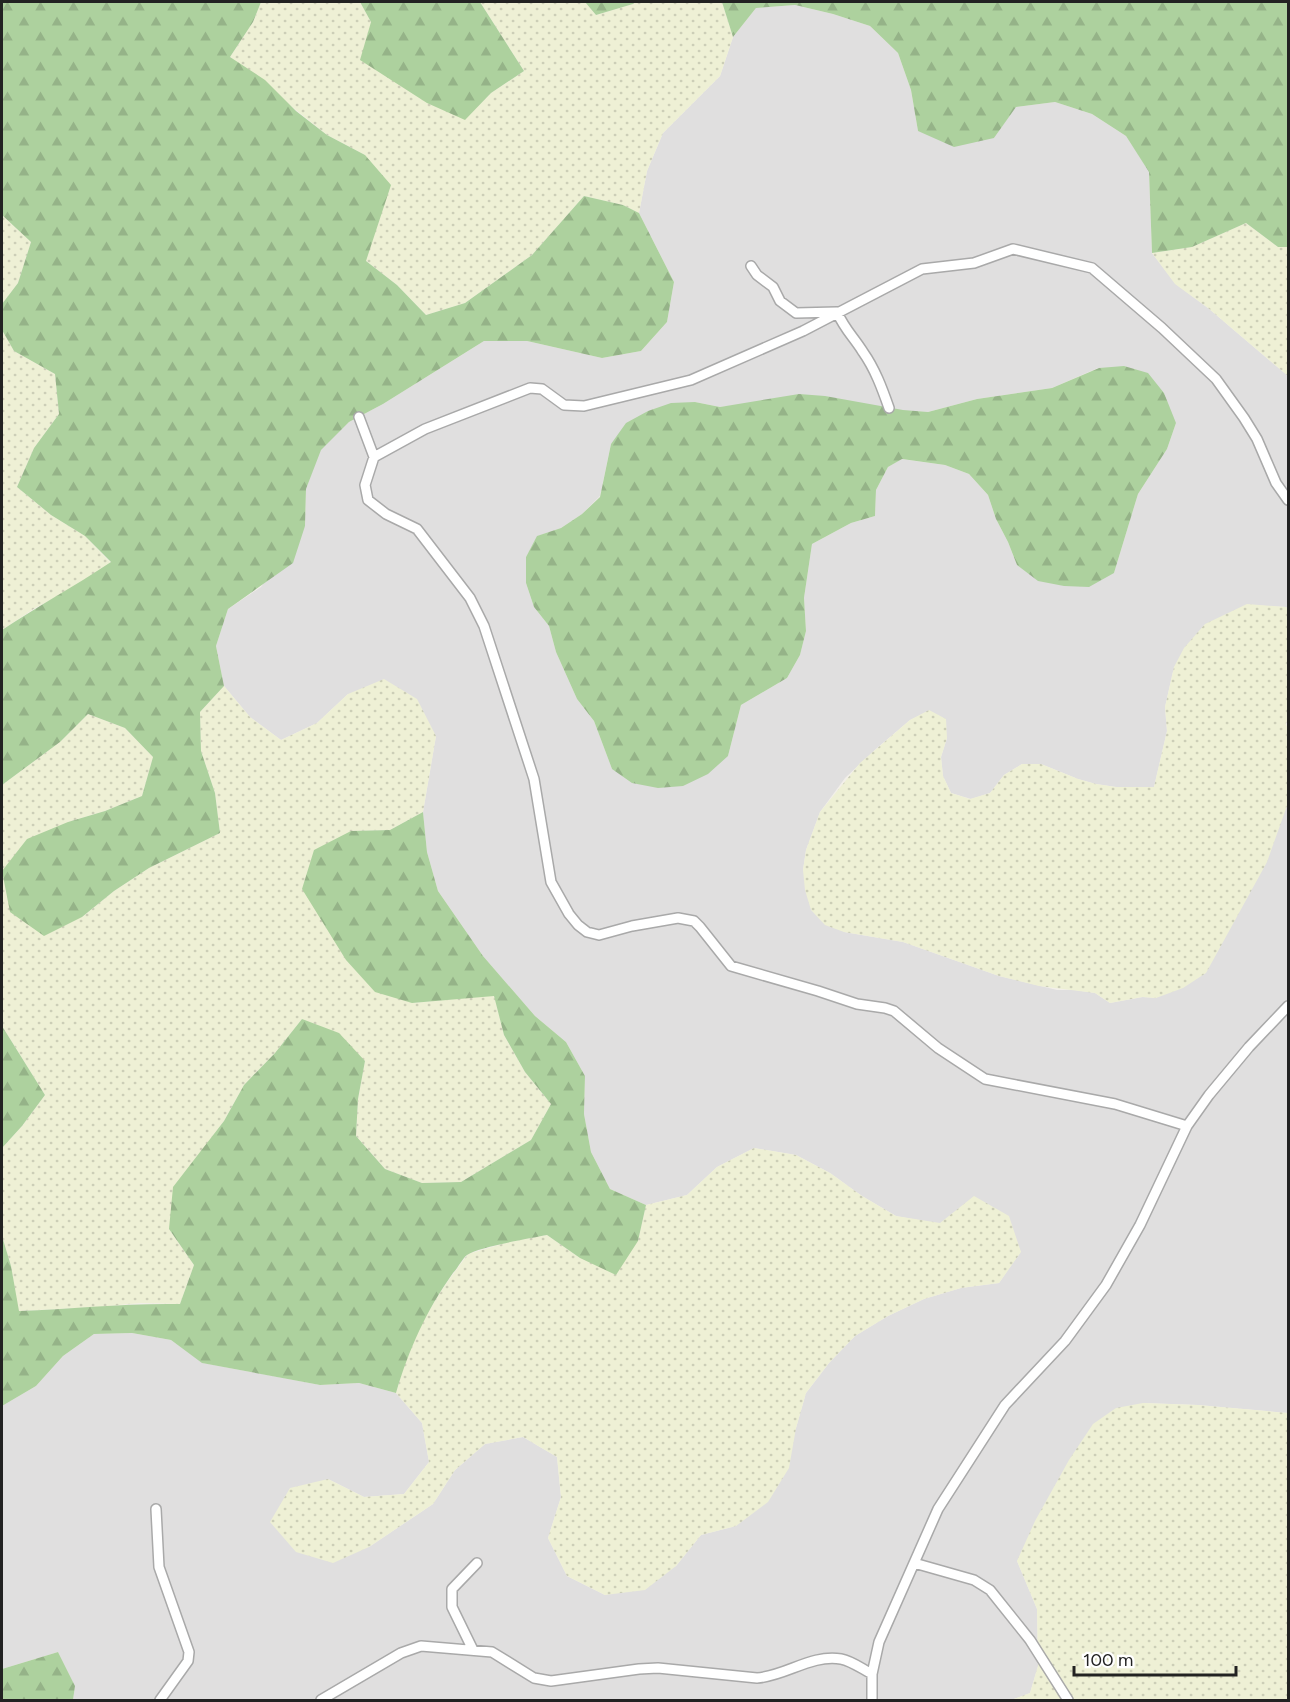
<svg xmlns="http://www.w3.org/2000/svg" width="1290" height="1702" font-family="Figtree,sans-serif">
	<defs>
		<pattern id="farmland-dots" width="8" height="8" patternUnits="userSpaceOnUse" patternTransform="scale(1.5)"><rect width="8" height="8" fill="#eef0d5"/><path d="M2 2h.1M6 6h.1" fill="none" stroke="#ccceb7" stroke-width="1.8" stroke-linecap="round"/></pattern>
		<pattern id="forest-firs" width="22" height="20" patternUnits="userSpaceOnUse" patternTransform="scale(1.5)"><rect width="22" height="20" fill="#add19e"/><path d="M5 1l3.5 6h-7zM16 11l3.5 6h-7z" fill="#95b388"/></pattern>
	</defs>
	<rect width="100%" height="100%" fill="#f2efe9"/>
	<!-- residential -->
	<path fill="#e0dfdf" fill-rule="evenodd" d="M795,5l38,9 37,12 28,27 13,37 7,41 76,7 21,-31 40,-5 37,12 34,22 23,35 3,82 24,31 32,24 80,68v233l-2,-2 -39,-2 -73,62 -9,40 2,24 -13,56h-38l-20,-3 -18,-5 -37,-15h-19l-18,11 -14,18 -19,6 -20,-6 -8,-17 -2,-19 6,-19 -18,-27 -19,9 -33,28 -32,30 -25,34 -14,38 -3,20 41,62 59,10 96,34 58,14h18l20,3 15,10 33,-6 13,1 131,-191 1,-4v610l-90,-8 -55,-2 -126,158 20,48 1,57 -8,27 -19,7h-938l2,-14 -17,-34 -56,17v-263l34,-20 27,-30 31,-22 38,-1 39,7 32,23 117,22 39,-2 37,10 26,30 7,39 -25,32 -40,3 -36,-18 41,68 64,-43 22,-34 30,-26 38,-7 34,20 4,40 -13,41 19,38 38,19 71,-29 25,-31 35,-9 60,-98 10,-35 23,-30 26,-27 33,-20 36,-17 37,-11 38,-5 22,-32 -81,-27 -44,-8 -34,-20 -32,-23 -34,-18 -42,-7 -37,19 -30,28 -41,10 -36,-16 -19,-37 -7,-38 1,-38 -19,-34 -31,-26 -52,-60 -45,-65 -11,-39 -4,-40 13,-76 -88,-42 -31,29 -36,17 -31,-23 -26,-31 -8,-40 12,-37 33,-22 44,-61 1,-37 14,-39 29,-28 34,-18 101,-63h43l75,17 39,-7 26,-29 7,-40 -35,-69 8,-42 16,-38 57,-57 13,-39 23,-29zM1098,368l78,55 -9,26 -29,45 -24,79 -97,-8 -9,-23 -12,-23 -8,-24 -19,-21 -24,-9 -44,-6 -13,8 -12,23 -1,26 -24,7 -39,21 -8,54 2,33 -6,24 -13,23 -46,27 -13,51 -116,13 -18,-48 -17,-22 -21,-47 -7,-26 -15,-19 -8,-24v-26l12,-21 23,-8 21,-14 18,-18 11,-52 84,-42 25,5 27,-3 181,8 49,-13 75,-11z"/>
	<!-- farmland -->
	<path fill="url(#farmland-dots)" d="M261,2h99l11,20 94,97 26,-26 33,-22 -44,-69h105l11,13 37,-11 2,-2h87l11,35 -13,39 -57,57 -16,38 -8,42 -16,-8 -39,-9 -52,59 -67,48 -39,12 -29,-30 -31,-24 -1,-106 -38,-20 -97,-78 23,-35z
		M2,215l29,27 -13,41 -16,21z
		M1246,223l32,24h10v129l-80,-68 -33,-24 -23,-31 40,-6z
		M2,330l12,21 41,23 4,40 -25,34 -17,39 34,28 34,21 26,27 -39,26 -37,19 -33,22z
		M1247,604l39,3 2,2v108l-2,7 2,5v74l-21,59 -61,111 -23,15 -27,10 -14,-1 -32,6 -15,-10 -56,-7 -40,-10 -96,-34 -59,-10 -19,-7 -14,-15 -6,-20 -2,-20 3,-20 14,-38 40,-49 50,-43 19,-10 17,9 1,19 -6,19 2,19 8,17 19,6 20,-6 14,-18 18,-11h19l37,15 18,5 20,3h38l13,-56 -2,-24 9,-40 10,-19 21,-24z
		M384,679l33,20 19,37 -13,76 -33,18 -39,1 62,172 81,-8 10,40 21,37 26,32 -20,36 -70,42 -39,1 -37,-14 -29,-33 2,-37 7,-38 -63,-42 -27,34 -31,32 -20,36 -23,31 -32,77 25,36 -14,39 -39,-1 -42,4 -81,4 -7,-45 -9,-30v-88l20,-22 23,-31 -43,-69v-241l58,-43 28,-28 37,14 28,29 -11,39 -37,15 -37,11 14,95 32,-26 35,-23 71,-35 -5,-40 -14,-42 -1,-39 24,-26 26,31 31,23 36,-17 31,-29z
		M754,1148l42,7 34,18 32,23 34,20 44,7 34,-27 35,20 12,36 -22,31 -38,5 -37,11 -36,17 -33,20 -26,27 -23,30 -10,35 -7,40 -21,34 -32,24 -35,9 -25,31 -31,24 -40,5 -38,-19 -19,-38 13,-41 -4,-40 -34,-20 -38,7 -30,26 -22,34 -64,43 -36,16 -37,-11 -26,-30 20,-34 38,-9 36,18 40,-3 25,-32 -7,-39 -26,-30 11,-38 18,-38 20,-32 23,-31 41,-12 38,-7 33,23 58,-17 8,-36 41,-10 30,-28z
		M1143,1403l55,2 90,8v287h-277l19,-7 8,-27 -1,-57 -20,-48 18,-40 34,-61 24,-36 23,-16z"/>
	<!-- forest -->
	<path fill="url(#forest-firs)" d="M2,2h259l-8,20 -23,35 35,23 31,31 31,24 38,20 26,30 -25,76 31,24 29,30 39,-12 67,-48 52,-59 39,9 16,8 35,69 -7,40 -26,29 -39,7 -75,-17h-43l-101,63 -34,18 -28,28 -15,39 -1,37 -12,37 -65,46 -12,37 8,40 -24,26 1,39 14,42 5,40 -71,35 -35,23 -32,26 -38,19 -34,-24 -8,-41 25,-32 41,-17 37,-11 37,-15 11,-39 -28,-29 -37,-14 -28,28 -58,43v-155c36,-24 73,-44 109,-68l-26,-26 -34,-21 -34,-28 17,-39 25,-34 -4,-40 -41,-23 -12,-21v-26l16,-21 13,-41 -29,-27z
		M360,2h120l44,69 -33,22 -26,27 -38,-17 -67,-43 11,-38z
		M585,2h50l-2,2 -37,11z
		M722,2h566v245h-10l-32,-24 -54,24 -40,6 -3,-81 -23,-36 -34,-22 -37,-12 -39,5 -22,31 -40,9 -36,-16 -7,-41 -13,-37 -28,-27 -37,-12 -38,-9 -39,3 -23,29z
		M1124,366l24,7 16,20 12,30 -9,26 -29,45 -24,79 -25,14 -25,-1 -26,-5 -21,-16 -9,-23 -12,-23 -8,-24 -19,-21 -24,-9 -43,-6 -14,8 -12,23 -1,26 -24,7 -39,21 -8,54 2,33 -6,24 -13,23 -46,27 -13,51 -20,18 -25,12 -25,2 -26,-5 -20,-14 -18,-48 -17,-22 -21,-47 -7,-26 -15,-19 -8,-24v-26l11,-21 24,-8 21,-14 18,-17 11,-53 15,-21 22,-12 23,-8 24,-1 25,5 79,-13 26,2 78,14 25,2 49,-13 75,-11 47,-20z
		M423,812l4,40 11,39 45,65 52,60 31,26 19,34 -1,38 7,38 19,37 36,16 -8,36 -22,34 -36,-17 -33,-23c-15,3 -69,12 -80,20 -5,4 -9,13 -14,18 -27,38 -44,76 -57,120l-37,-10 -39,2 -118,-22 -31,-23 -39,-7 -38,1 -31,22 -27,30 -34,20v-170l9,30 8,45c53,-2 107,-8 161,-7l14,-39 -25,-36 4,-42 51,-66 20,-36 31,-32 27,-34 37,14 26,28 -7,38 -2,37 29,33 37,14 39,-1 70,-42 20,-36 -26,-32 -21,-37 -10,-39 -82,7 -37,-11 -29,-32 -44,-71 12,-39 37,-19 39,-1z
		M2,1026l43,69 -23,31 -20,22z
		M58,1652l17,34 -2,14h-71v-31z"/>
	<g fill="none" stroke-linecap="round" stroke-linejoin="round">
		<defs>
			<path id="minor" d="M751,266l6,9 16,12 7,14 16,12 41,-1c8,18 16,24 26,40 12,17 19,36 26,56
				M359,417l15,40
				M1187,1126l-72,-22 -130,-25 -47,-31 -44,-37 -9,-3 -28,-4 -39,-13 -87,-25 -31,-39 -6,-6 -16,-3 -46,8 -33,9 -12,-3 -9,-7 -9,-11 -18,-32 -17,-103 -50,-153 -14,-28 -53,-69 -31,-15 -18,-14 -3,-15 9,-28 51,-28 105,-41 12,1 22,16 20,1 107,-26 112,-49 119,-62 52,-6 39,-14 79,19 70,60 54,51 28,39 13,21 19,44 12,17
				M156,1509l3,58 30,85 -1,9 -28,39
				M914,1563l60,17 16,10 40,50 38,60
				M473,1650l-21,-43v-18l25,-26
				M321,1700l80,-47 20,-7 71,6 42,26 17,3 88,-12 19,-1 99,10c29,-2 54,-24 84,-19 11,2 21,10 31,15
				M872,1700v-26l7,-32 59,-133 67,-104 60,-64 41,-56 34,-60 47,-99 22,-31 40,-48 39,-41"/>
		</defs>
		<!-- minor casing -->
		<use href="#minor" stroke="#a9a9a9" stroke-width="12"/>
		<!-- minor -->
		<use href="#minor" stroke="#fff" stroke-width="9"/>
	</g>
	<!-- border -->
	<rect width="1290" height="1702" fill="none" stroke="#222222" stroke-width="6"/>
	<!-- scale -->
	<path d="M1074 1666v9h162v-9" fill="none" stroke="#222222" stroke-width="3"/>
	<text x="1083" y="1666" font-size="18" fill="#222222" stroke="#ffffff" stroke-width="4.5" paint-order="stroke">100 m</text>
</svg>
